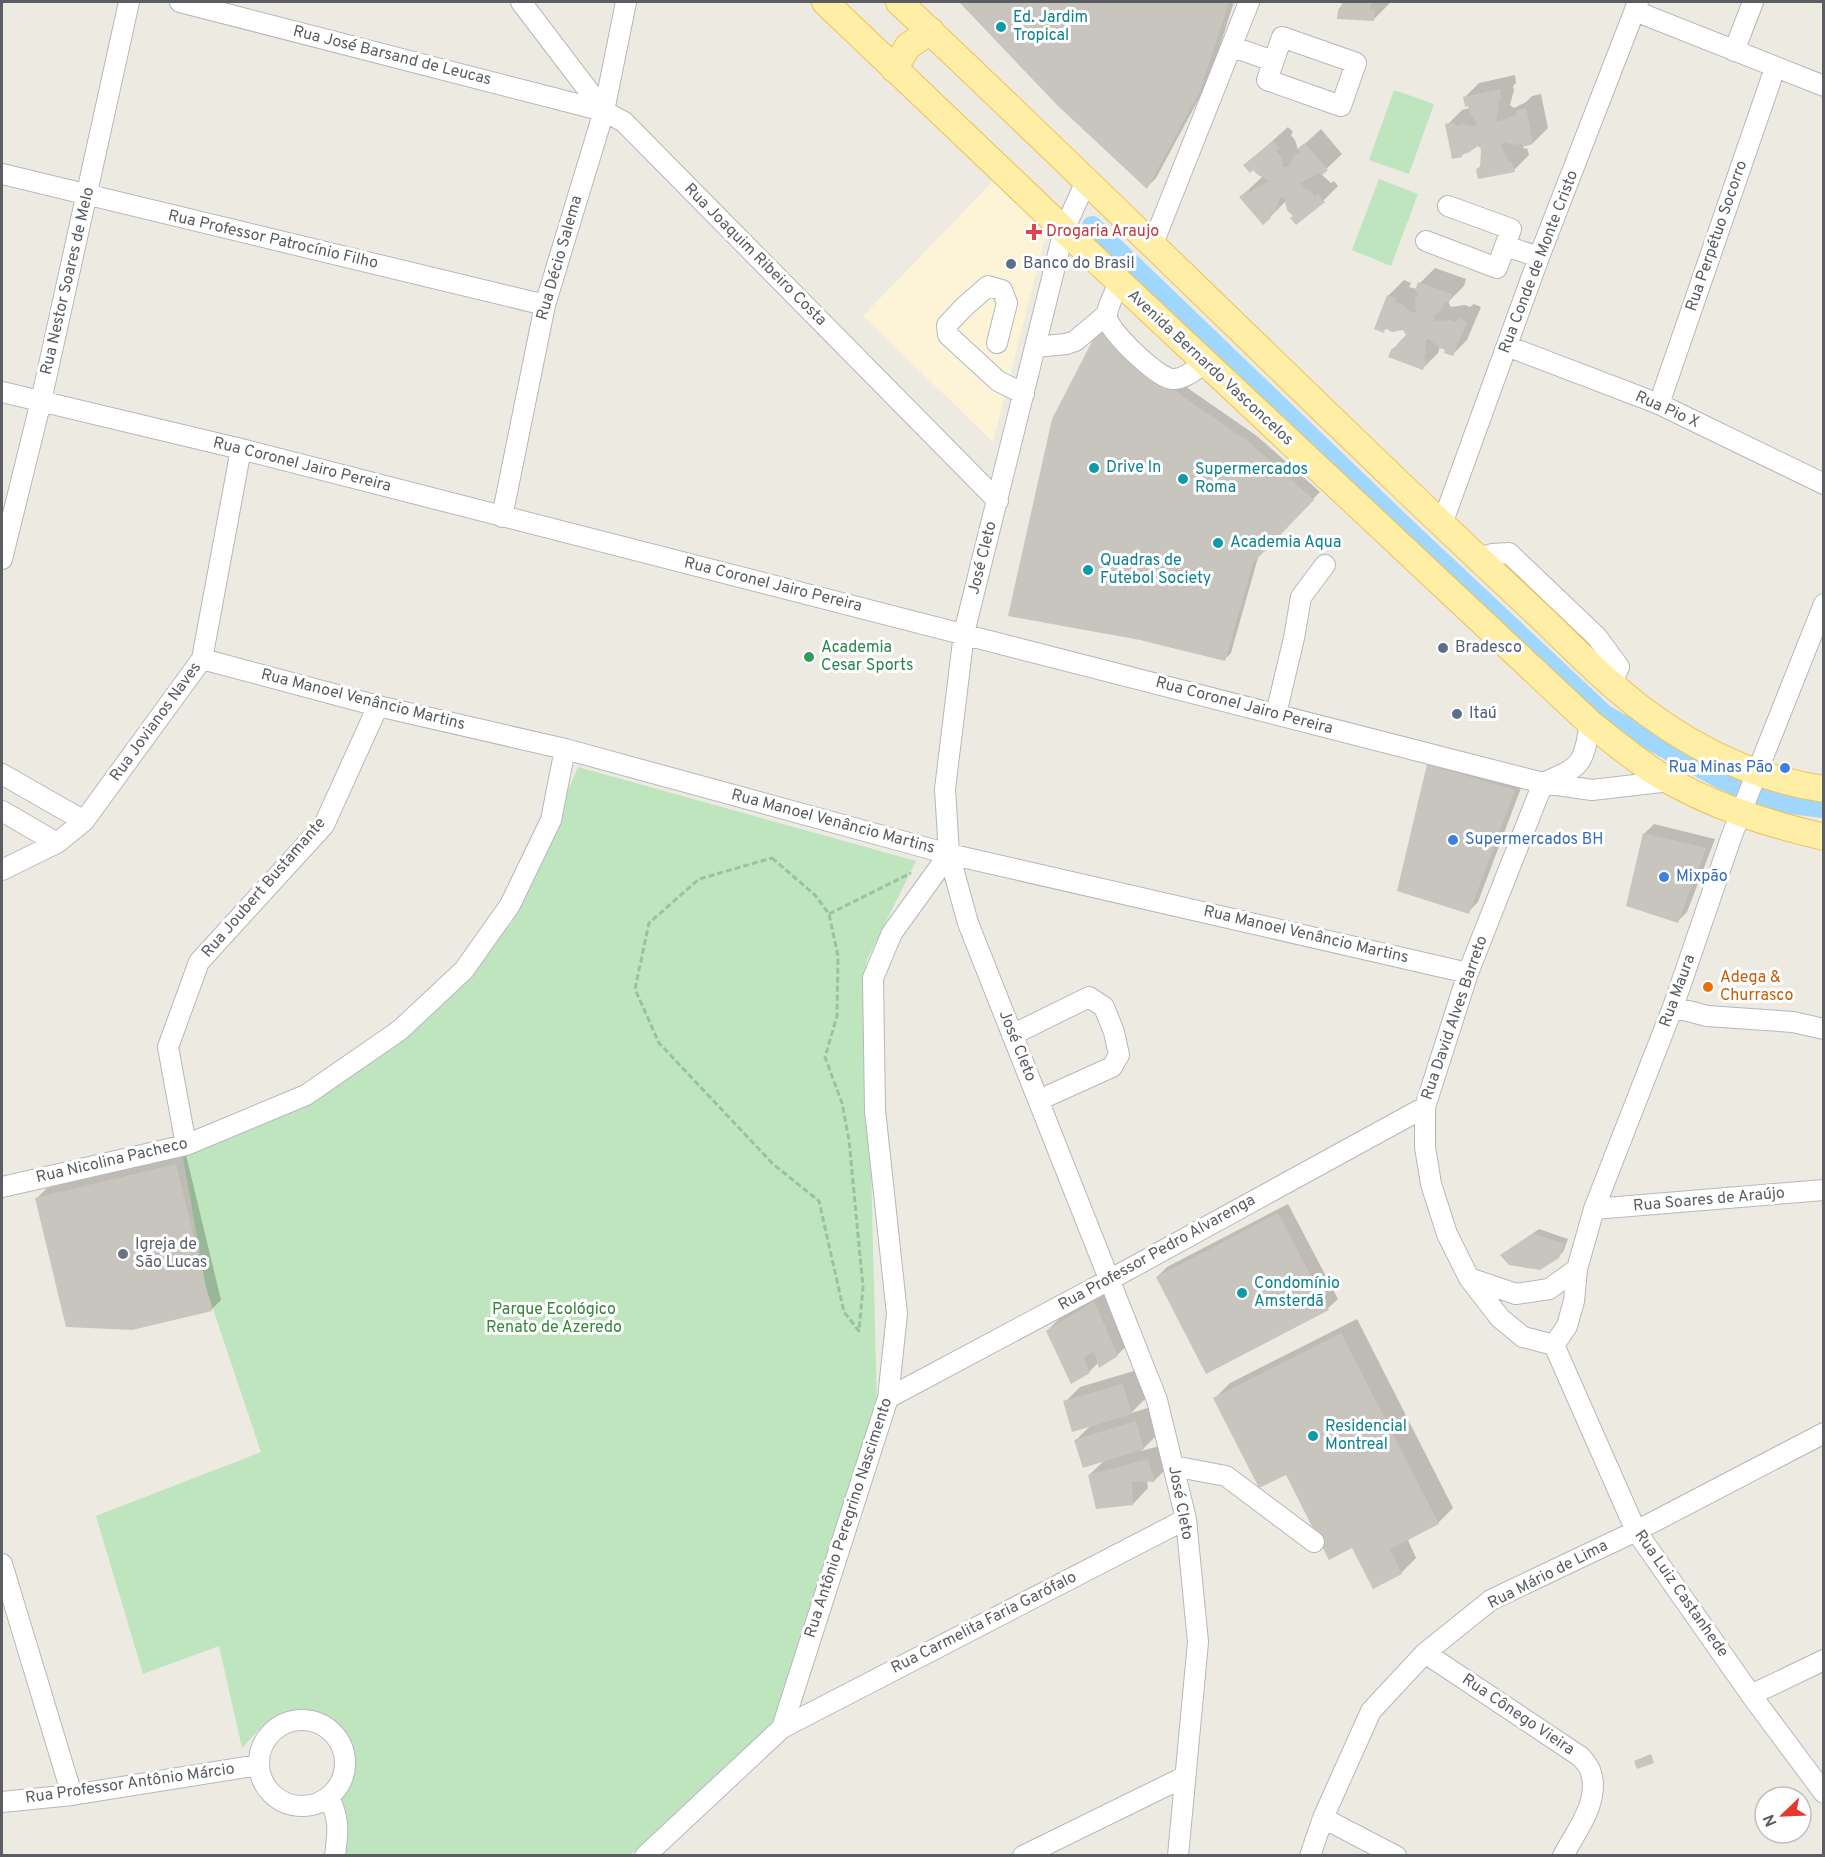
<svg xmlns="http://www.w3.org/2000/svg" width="1825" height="1857" font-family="Overpass,sans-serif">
	<rect width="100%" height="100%" fill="#edeae1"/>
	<!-- commercial -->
	<path fill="#fdf3d6" d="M993,181l53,53 -53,208 -130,-126z"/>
	<!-- green -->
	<path fill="#bee5be" d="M1394,90l40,14 -25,70 -40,-14z
		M1379,179l39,15 -27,72 -39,-16z
		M578,767l338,94 -50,101 11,447 -104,313 -143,133h-287l2,-13 -5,-47 14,-33 -16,-38 -33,-10 -42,11 -21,23 -23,-102 -76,28 -47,-158 165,-64 -55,-164 -24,-137 223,-120 106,-107z"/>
	<!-- shadow -->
	<path fill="#0003" d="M961,2h273l-25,78 -53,98 -9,9z
		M1344,2h45v2l-15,15 -35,-10z
		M1515,75l1,8 -3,3 1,4 -4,15 4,3 12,-6 6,-6 9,-2 7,34 -15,15 -10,2 1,4 3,-1 2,7 -15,15 -37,-1 5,-4v-16l-4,-5 -17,12 -14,-31 15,-15 8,-2 -6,-10 15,-15z
		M1288,127l5,5 -2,3 4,5 3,10 23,-21 21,25 -21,20 10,9 3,-2 4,5 -15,15 -29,14 -8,-14 -16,16 -29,-20 22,-21 -9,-8 -9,-3z
		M1435,268l31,11 -2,7 -16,16 3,5 14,-2 5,2 4,-3 7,3 -14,33 -15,15 -5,-6 -7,-2 -2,6 -15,15 -30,-19 14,-14 -3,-6 -17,-1 -4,3 -7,-3 13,-33 15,-15 7,3 -2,4 8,2 3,-6z
		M1108,320l81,69 68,47 63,56 -61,62 -28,99 -7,7z
		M1439,755l85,25 -46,122 -10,10 -39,-147z
		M1654,824l61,15 -28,73 -10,10 -33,-88z
		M186,1155l35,145 -10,10 -174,-112 10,-10z
		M1288,1204l50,95 -10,9 -171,-31 10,-10z
		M1539,1229l29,10 -5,13 -5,5 -56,-2z
		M1109,1287l24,53 -16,15 -18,7 -10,10 -42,-41 15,-15z
		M1357,1319l96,189 -15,15 -30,17 8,18 -15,15 -27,14 -21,-41 -138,-148 15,-15z
		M1137,1370l9,28 -15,15 20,-6 8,26 -18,18 22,-6 6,21 -14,14h-8l1,8 -15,16 -44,-29 16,-15 -29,-20 15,-15 -26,-23 15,-15z"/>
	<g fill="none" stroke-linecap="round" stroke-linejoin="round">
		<!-- canal -->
		<path stroke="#a0d7ff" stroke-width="20" d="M1092,226l316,304 197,185 116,64 54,23 49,6"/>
	</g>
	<!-- building -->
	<path fill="#c8c5bf" d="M959,2h270l-29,89 -53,98 -89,-83z
		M1342,2h29v8h4l-1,11 -37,-2 1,-10h3z
		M1500,89l2,10 -4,2 1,5 -3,14 2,2 19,-8 -1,-3 10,-3 7,36 -11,3v-4l-5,2 -13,-3 -3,4 8,17 3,-1 3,10 -37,7 -2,-10 4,-1 1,-19 -3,-3 -10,7 -7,1 1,3 -10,2 -7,-35 10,-2 1,4 7,-2 11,3 3,-5 -7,-9 -2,-7 -3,1 -2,-10z
		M1273,141l6,7 -3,3 5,5 2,11h5l6,-11 6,-4 -2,-4 7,-5 23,27 -7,6 -2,-3 -19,10 1,3 10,6 4,5 3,-3 7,8 -29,23 -6,-7 3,-2 -6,-6 -3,-13 -4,1 -5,13 -6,4 2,3 -8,7 -24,-28 9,-7 2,3 5,-5 13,-6v-2l-10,-5 -5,-5 -3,3 -7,-8z
		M1418,282l34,12 -3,9 -4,-2 -2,6 -10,10 3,4 14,-1 6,2 2,-4 9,4 -14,34 -9,-3 1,-3 -6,-2 -10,-9 -4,1 1,13 -2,6 3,1 -4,10 -35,-13 4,-9 3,2 3,-7 8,-8 -3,-5 -11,2 -7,-4 -1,5 -10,-4 13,-34 10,3 -2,4 7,2 10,9 4,-1 -1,-13 3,-6 -3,-2z
		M1100,326l82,70 67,46 65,58 -61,63 -28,98 -85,-21 -132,-24 44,-197z
		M1427,764l88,26 -46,124 -72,-23z
		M1643,833l63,15 -28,75 -52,-17z
		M176,1164l36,147 -80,19 -66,-3 -31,-129z
		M1278,1213l51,97 -123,64 -50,-97z
		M1533,1233l31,11 -5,14 -19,12 -31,-5 -9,-10z
		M1094,1301l24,55 -19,12 -5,-17 -10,7 6,15 -19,11 -25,-53z
		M1341,1333l98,191 -49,25 12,25 -29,15 -21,-41 -23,12 -43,-85 -27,13 -46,-90z
		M1123,1384l9,30 -60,18 -9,-31z
		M1136,1421l8,28 -61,19 -9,-28z
		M1148,1459l7,23 -23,-1 1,24 -37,4 -8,-34z
		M1651,1754l3,9 -17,6 -3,-8z"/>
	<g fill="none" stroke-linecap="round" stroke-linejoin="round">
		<defs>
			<path id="minor" d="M180,2l424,109
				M521,2l83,109 20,11 374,379
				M1635,11l189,75
				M1282,37l74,26 -15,43 -74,-26z
				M1233,47l40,14
				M1734,51l19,-49
				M2,174l543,131
				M1087,179l-23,51 -100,403 -19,156 4,65 19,69 189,477 29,119 12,123 -20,214
				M1448,206l63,23 -6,17
				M1426,241l71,27 8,-22 34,11
				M1152,246l97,-244
				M1119,282c-3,10 -13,25 -12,35 1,14 52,62 65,62 12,1 24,-10 33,-16
				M997,343l10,-40 -5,-13 -14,-4 -24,21 -17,18 1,10 50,46 26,13
				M1507,346l152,58 165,80
				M1035,347l31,-3 9,-3 31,-26
				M2,392l239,57 1302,334 49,7 78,-9
				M1659,404l116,-336
				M502,517l43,-212 59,-194 22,-109
				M1442,524l97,-267 99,-255
				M1478,558l14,-4 17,-1 88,84 22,30 -7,17
				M2,559l39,-158 88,-399
				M202,659l176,47 187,43 384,105 519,119
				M1276,714l18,-76 7,-41 24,-32
				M2,774l82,47
				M1543,783l-75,190 -43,134v40l6,37 16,50 22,44 31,40 23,19 31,8
				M1543,783c39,-17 40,-17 47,-60
				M2,811l55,32
				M2,870l55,-27 27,-22 118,-162 39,-210
				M1673,1007l34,9 86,6 31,7
				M1012,1035l77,-38 15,10 10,25 5,23 -7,12 -73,33
				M186,1145l-18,-98 31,-85 125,-137 54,-119
				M2,1187l184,-42 120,-50 94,-65 64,-60 46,-65 41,-85 14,-71
				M1594,1209l230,-19
				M1469,1278l47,16 33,-5 28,-20
				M1554,1345l13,-19 7,-25 3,-32 17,-60 79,-202 59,-172 92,-231
				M1554,1345l82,186 115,164 73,98
				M888,1398l223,-119 314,-172
				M1173,1466l53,10 88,66
				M2,1564l70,231
				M1425,1653l156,104c4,5 9,10 10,16 9,29 -15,58 -28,83
				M1751,1695l73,-35
				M259 1763a43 43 0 1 1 86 0a43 43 0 1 1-86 0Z
				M782,1728l404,-209
				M329,1797c11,24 9,33 6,59
				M2,1802l70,-7 187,-30
				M1323,1818l73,38
				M645,1856l137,-128 106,-330 9,-84 -22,-204 -2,-132 19,-45 57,-79
				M1023,1856l161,-79
				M1310,1856l13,-38 48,-107 54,-58 66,-53 145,-69 188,-98"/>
			<path id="major" d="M825,2l239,228 526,493c21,17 43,35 66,50 52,32 109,50 168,64
				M899,2c169,159 334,322 502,483 47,45 95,90 143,135 37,36 73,73 116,102 49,34 104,58 164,67
				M894,69l14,-23 23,-15"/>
		</defs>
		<!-- minor casing -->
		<use href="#minor" stroke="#b4b8bc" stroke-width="22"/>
		<!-- major casing -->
		<use href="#major" stroke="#f0c257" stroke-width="28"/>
		<!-- path -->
		<path stroke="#96c4a2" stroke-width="3" stroke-dasharray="6 3" stroke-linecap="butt" d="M772,858l43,37 14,19 9,42 -1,60 -12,41 17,46 7,37 14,147 -4,44 -15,-19 -25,-111 -46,-37 -114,-121 -24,-54 14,-66 50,-44z
			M829,914l82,-41"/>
		<!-- minor -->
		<use href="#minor" stroke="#fff" stroke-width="20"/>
		<!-- major -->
		<use href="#major" stroke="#ffeea5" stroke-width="26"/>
	</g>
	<!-- markers -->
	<g fill="#0f9aa8" stroke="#fff" stroke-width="2">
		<circle cx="1001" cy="27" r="6"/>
		<circle cx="1094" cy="468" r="6"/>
		<circle cx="1183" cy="479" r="6"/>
		<circle cx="1218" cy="543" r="6"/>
		<circle cx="1088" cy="570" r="6"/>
		<circle cx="1242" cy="1293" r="6"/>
		<circle cx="1313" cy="1436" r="6"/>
	</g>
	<path fill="#e0444e" stroke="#fff" stroke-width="2" d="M1031 223h6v6h6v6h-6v6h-6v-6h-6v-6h6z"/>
	<g fill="#5c6f8a" stroke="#fff" stroke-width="2">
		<circle cx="1011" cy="264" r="6"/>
		<circle cx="1443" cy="648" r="6"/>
		<circle cx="1457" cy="714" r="6"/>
	</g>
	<circle fill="#2e9e5b" stroke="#fff" stroke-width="2" cx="809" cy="657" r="6"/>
	<g fill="#3f7fe0" stroke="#fff" stroke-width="2">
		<circle cx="1785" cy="768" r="6"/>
		<circle cx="1453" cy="840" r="6"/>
		<circle cx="1664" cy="877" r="6"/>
	</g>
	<circle fill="#e8710a" stroke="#fff" stroke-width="2" cx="1708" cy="987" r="6"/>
	<circle fill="#6b7280" stroke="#fff" stroke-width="2" cx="123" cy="1254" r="6"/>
	<g text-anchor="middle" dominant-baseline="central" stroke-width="6" stroke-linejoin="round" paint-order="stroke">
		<!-- culture labels -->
		<g font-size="16" fill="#0d838f" stroke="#fff" text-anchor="start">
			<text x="1013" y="18">Ed. Jardim<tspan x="1013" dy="18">Tropical</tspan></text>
			<text x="1106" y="468">Drive In</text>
			<text x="1195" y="470">Supermercados<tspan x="1195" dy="18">Roma</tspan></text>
			<text x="1230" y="543">Academia Aqua</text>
			<text x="1100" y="561">Quadras de<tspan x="1100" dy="18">Futebol Society</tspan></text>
			<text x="1254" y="1284">Condomínio<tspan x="1254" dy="18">Amsterdã</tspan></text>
			<text x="1325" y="1427">Residencial<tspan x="1325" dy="18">Montreal</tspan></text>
		</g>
		<!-- street labels -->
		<g font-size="16" fill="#5a5e62" stroke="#fff">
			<text transform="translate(392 56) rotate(14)">Rua José Barsand de Leucas</text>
			<text transform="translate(1717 236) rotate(-71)">Rua Perpétuo Socorro</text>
			<text transform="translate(273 240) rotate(13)">Rua Professor Patrocínio Filho</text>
			<text transform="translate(755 255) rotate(45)">Rua Joaquim Ribeiro Costa</text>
			<text transform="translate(560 258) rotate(-74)">Rua Décio Salema</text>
			<text transform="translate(1539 262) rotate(-69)">Rua Conde de Monte Cristo</text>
			<text transform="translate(68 281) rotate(-77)">Rua Nestor Soares de Melo</text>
			<text transform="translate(1210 368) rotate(43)">Avenida Bernardo Vasconcelos</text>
			<text transform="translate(1667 410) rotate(24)">Rua Pio X</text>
			<text transform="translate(302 465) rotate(14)">Rua Coronel Jairo Pereira</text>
			<text transform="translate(983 558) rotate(-76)">José Cleto</text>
			<text transform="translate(773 585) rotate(14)">Rua Coronel Jairo Pereira</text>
			<text transform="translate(363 700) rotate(14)">Rua Manoel Venâncio Martins</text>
			<text transform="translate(1244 706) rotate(15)">Rua Coronel Jairo Pereira</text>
			<text transform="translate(156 722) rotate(-54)">Rua Jovianos Naves</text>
			<text transform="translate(833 822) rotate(15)">Rua Manoel Venâncio Martins</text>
			<text transform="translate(264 888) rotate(-49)">Rua Joubert Bustamante</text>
			<text transform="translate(1306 935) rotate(13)">Rua Manoel Venâncio Martins</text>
			<text transform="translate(1678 991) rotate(-70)">Rua Maura</text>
			<text transform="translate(1455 1018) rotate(-71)">Rua David Alves Barreto</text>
			<text transform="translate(1017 1046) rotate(68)">José Cleto</text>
			<text transform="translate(112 1161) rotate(-13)">Rua Nicolina Pacheco</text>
			<text transform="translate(1709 1200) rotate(-5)">Rua Soares de Araújo</text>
			<text transform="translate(1157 1253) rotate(-29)">Rua Professor Pedro Alvarenga</text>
			<text transform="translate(1180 1503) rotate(79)">José Cleto</text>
			<text transform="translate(849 1518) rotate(-72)">Rua Antônio Peregrino Nascimento</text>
			<text transform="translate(1548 1575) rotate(-27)">Rua Mário de Lima</text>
			<text transform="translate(1681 1594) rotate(55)">Rua Luiz Castanhede</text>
			<text transform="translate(984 1623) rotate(-27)">Rua Carmelita Faria Garófalo</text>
			<text transform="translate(1518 1715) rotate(34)">Rua Cônego Vieira</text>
			<text transform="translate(130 1784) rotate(-8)">Rua Professor Antônio Márcio</text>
		</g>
		<!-- health labels -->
		<g font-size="16" fill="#be3a42" stroke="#fff" text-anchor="start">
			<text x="1046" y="232">Drogaria Araujo</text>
		</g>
		<!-- service labels -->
		<g font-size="16" fill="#4e5e75" stroke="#fff" text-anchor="start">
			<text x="1023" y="264">Banco do Brasil</text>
			<text x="1455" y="648">Bradesco</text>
			<text x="1469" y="714">Itaú</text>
		</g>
		<!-- leisure labels -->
		<g font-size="16" fill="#27864d" stroke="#fff" text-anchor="start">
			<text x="821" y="648">Academia<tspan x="821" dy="18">Cesar Sports</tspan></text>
		</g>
		<!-- shop labels -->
		<g font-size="16" fill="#366cbe" stroke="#fff" text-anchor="start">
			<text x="1773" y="768" text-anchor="end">Rua Minas Pão</text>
			<text x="1465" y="840">Supermercados BH</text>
			<text x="1676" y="877">Mixpão</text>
		</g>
		<!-- food labels -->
		<g font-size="16" fill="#c56008" stroke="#fff" text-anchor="start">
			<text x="1720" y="978">Adega &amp;<tspan x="1720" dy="18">Churrasco</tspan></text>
		</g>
		<!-- worship labels -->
		<g font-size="16" fill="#5b616d" stroke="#fff" text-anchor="start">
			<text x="135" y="1245">Igreja de<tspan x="135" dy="18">São Lucas</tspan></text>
		</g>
		<!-- park labels -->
		<g font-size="16" fill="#358638" stroke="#fff">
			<text x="554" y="1310">Parque Ecológico<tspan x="554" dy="18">Renato de Azeredo</tspan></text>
		</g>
	</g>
	<!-- border -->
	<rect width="1825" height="1857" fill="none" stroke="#5a5e62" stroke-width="6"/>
	<!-- north arrow -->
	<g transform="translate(1783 1815) rotate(247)"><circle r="28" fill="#ffffff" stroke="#bdbfc0" stroke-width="1.5"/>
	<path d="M0-4.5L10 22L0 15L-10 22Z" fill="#e8372c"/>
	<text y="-9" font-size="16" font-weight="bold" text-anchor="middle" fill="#5a5e62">N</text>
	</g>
</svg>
